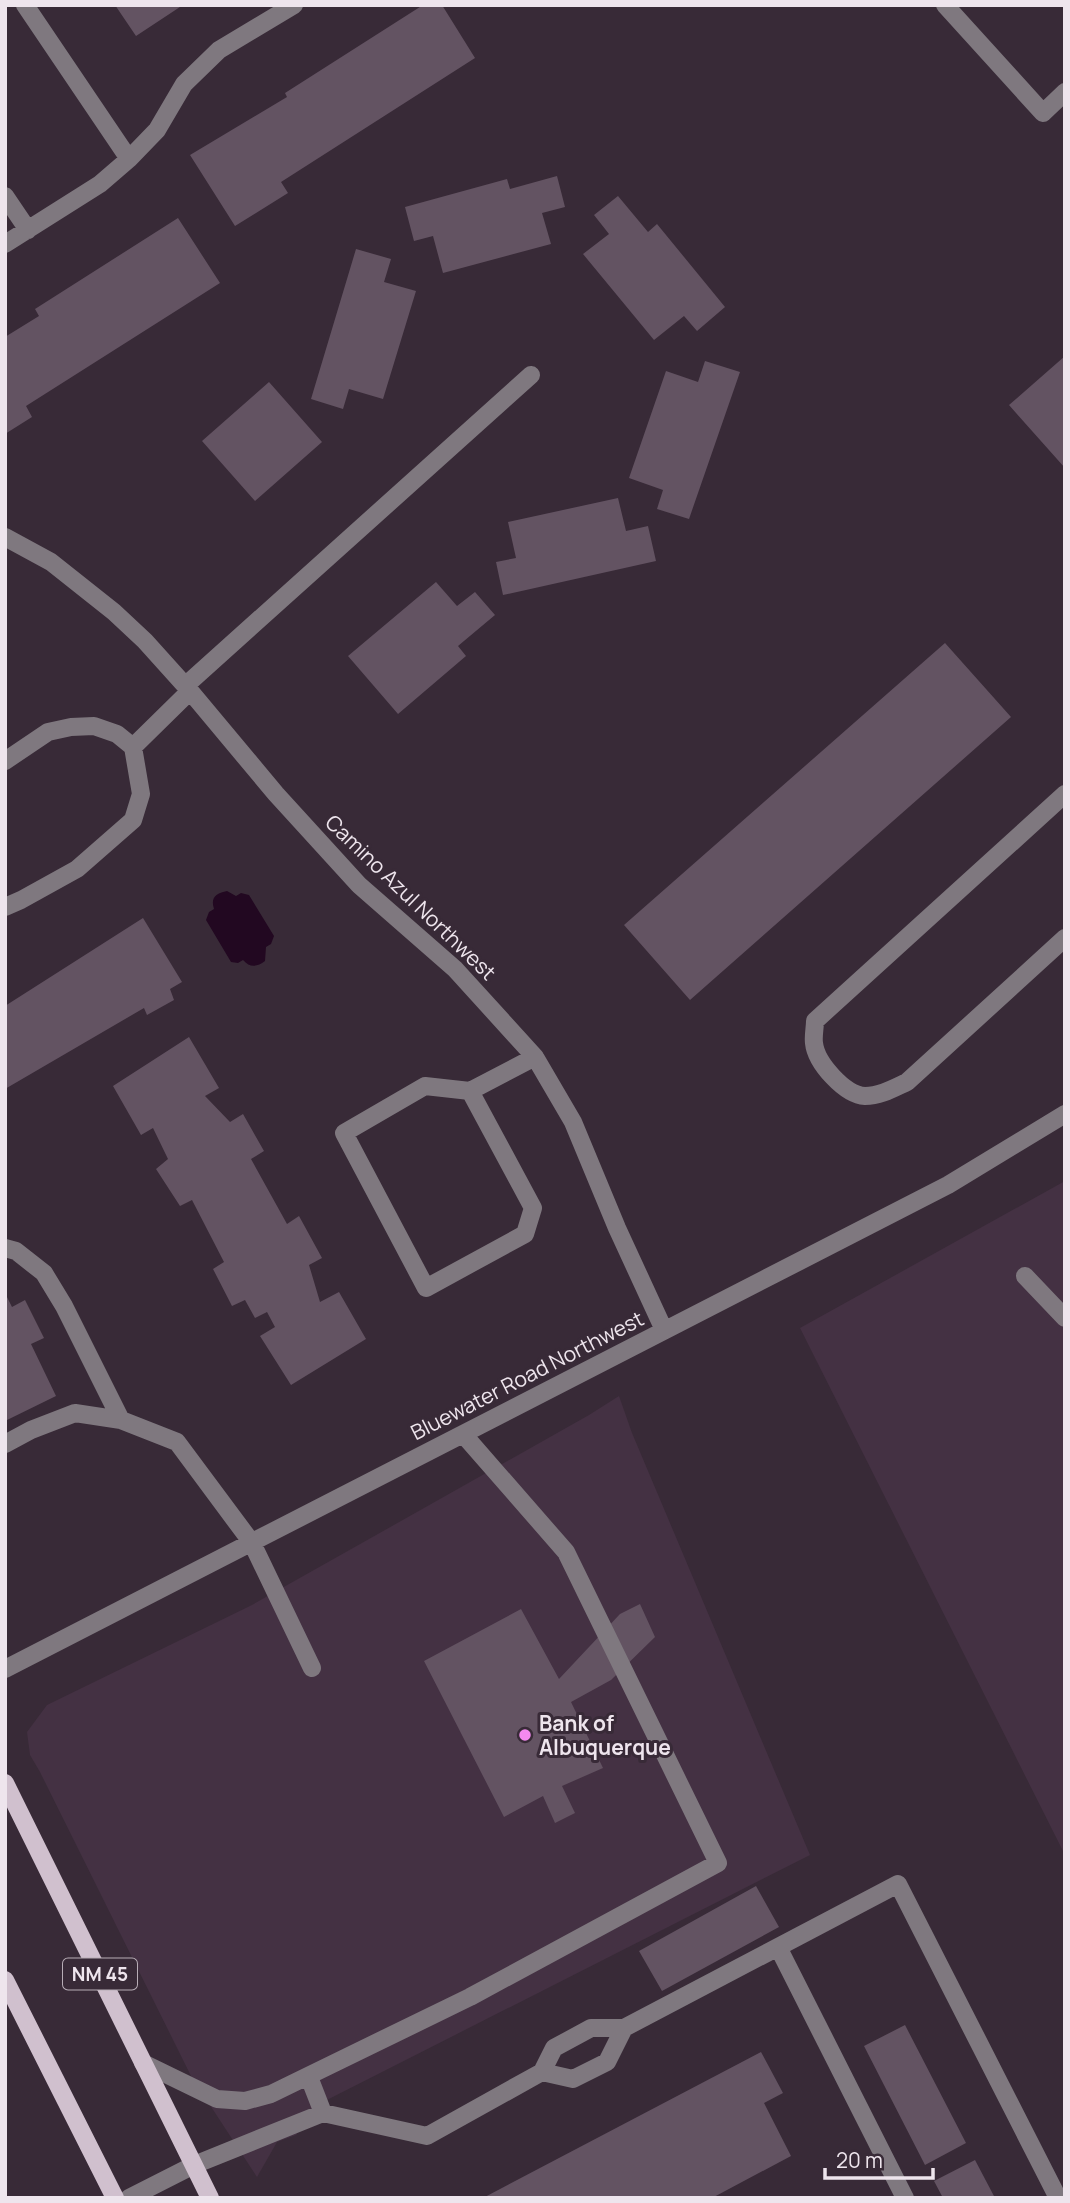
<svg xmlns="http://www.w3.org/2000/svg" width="1070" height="2203" font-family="Manrope,sans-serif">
	<rect width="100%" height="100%" fill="#382a37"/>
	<!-- built -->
	<path fill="#443143" d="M1065,1181v674l-265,-527z
		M619,1396l13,37 178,422 -495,251 -19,29 -19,7 -20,35 -66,-101 -151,-304 -10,-17 -3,-23 20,-27 205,-100 337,-190z"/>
	<!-- water -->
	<path fill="#220821" d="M227,891l9,5 5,-3 8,2 25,41 -3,8 -5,3 -1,14c-8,6 -15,7 -22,-1l-5,3 -7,-1 -25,-42 3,-8 5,-3c-4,-12 3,-16 13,-18z"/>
	<!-- building -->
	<path fill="#635362" d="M115,5h68l-47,31z
		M423,5h19l33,53 -194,124 7,11 -53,33 -45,-71 97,-58 -2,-4z
		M557,176l8,31 -23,6 9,31 -108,29 -10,-37 -19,5 -9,-34 102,-28 3,10z
		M618,196l30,36 9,-8 68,83 -28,24 -13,-15 -30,24 -71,-86 26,-20 -15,-19z
		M178,218l42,65 -194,123 6,11 -27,17v-97l34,-21 -4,-7z
		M356,249l35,10 -7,23 32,9 -33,108 -34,-10 -6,20 -32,-10z
		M1065,356v112l-56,-63z
		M705,361l35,11 -51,147 -32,-10 6,-19 -34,-12 37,-107 32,11z
		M269,382l53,60 -67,59 -53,-60z
		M618,498l8,33 22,-5 8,35 -153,34 -7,-33 20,-4 -8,-36z
		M436,582l21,24 18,-14 20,23 -37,31 8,10 -68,58 -50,-58z
		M945,643l66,74 -321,283 -66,-75z
		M143,918l39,64 -12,7 4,11 -27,15 -3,-7 -139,81v-83z
		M189,1037l30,51 -14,8 25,26 13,-8 21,37 -13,8 36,65 12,-8 23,42 -13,7 11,37 19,-10 27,47 -75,46 -31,-49 15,-9 -8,-15 -12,6 -10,-18 -13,6 -19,-37 11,-7 -32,-62 -12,6 -24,-37 12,-10 -15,-31 -12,7 -28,-49z
		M5,1293l7,14 13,-7 19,38 -13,6 25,52 -51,25z
		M640,1604l15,33 -44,43 -40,22 32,66 -41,18 13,27 -20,10 -12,-27 -39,21 -80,-156 97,-52 38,70 61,-65z
		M756,1886l23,41 -117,64 -23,-40z
		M905,2025l61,118 -41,22 -61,-119z
		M761,2052l22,41 -19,10 27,53 -79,42h-229z
		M975,2160l20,38h-52l-9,-17z"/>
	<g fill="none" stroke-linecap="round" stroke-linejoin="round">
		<!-- minor -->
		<path stroke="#7f787f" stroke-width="18" d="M25,5l104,154
			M945,5l98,108 22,-21
			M5,196l23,34
			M5,244l95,-60 29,-25 28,-29 27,-46 35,-34 75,-45
			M5,537l46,25 63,50 31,29 45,50 86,103 83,91 96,84 80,88 38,65 44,106 47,102
			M185,686l346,-311
			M133,747l57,-56
			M5,761l43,-29 23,-5 23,-1 23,8 16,13 8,47 -8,26 -56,49 -56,31 -16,7
			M1065,794l-250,227c0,7 -2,15 -1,22 2,20 31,52 51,53 15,0 29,-8 42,-14l158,-144
			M470,1091l-45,-5 -81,47 82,155 99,-54 8,-26 -63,-117 65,-34
			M5,1248l11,3 28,22 20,33 57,114
			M1025,1276l40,42
			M5,1444l26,-14 44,-17 46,7 56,22 75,101 60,125
			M5,1669l943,-484 117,-71
			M778,1947l127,251
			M143,2063l74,36 28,2 26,-7 199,-97 248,-134 -152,-311 -103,-118
			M542,2072l31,7 34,-17 17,-34
			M309,2077l14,36 104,23 115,-64 12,-24 37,-20h33l274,-144 160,314
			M129,2198l65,-33 129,-52"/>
		<!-- major -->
		<path stroke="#d0c0ce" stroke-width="18" d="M5,1783l205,415
			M5,1980l110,218"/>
	</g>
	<!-- markers -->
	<circle fill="#f489f0" stroke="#382a37" stroke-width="2.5" cx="525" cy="1735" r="7"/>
	<g text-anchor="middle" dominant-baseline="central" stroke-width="6" stroke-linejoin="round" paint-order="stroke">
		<!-- shield labels -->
		<rect fill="#382a37" stroke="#b7adb6" stroke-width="2" x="63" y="1958.5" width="74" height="31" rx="5"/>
		<g font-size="19" font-weight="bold" fill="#eee5ed">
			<text x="100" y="1974">NM 45</text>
		</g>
		<!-- street labels -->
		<g font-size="21" fill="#eee5ed" stroke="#382a37">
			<text transform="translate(411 897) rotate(44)">Camino Azul Northwest</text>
			<text transform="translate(527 1375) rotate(-27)">Bluewater Road Northwest</text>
		</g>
		<!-- poi labels -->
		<g font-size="21" font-weight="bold" fill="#eee5ed" stroke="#382a37" text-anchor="start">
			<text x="539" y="1723">Bank of<tspan x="539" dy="24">Albuquerque</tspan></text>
		</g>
	</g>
	<!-- border -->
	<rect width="1070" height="2203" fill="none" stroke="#eee5ed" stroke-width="14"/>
	<!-- scale -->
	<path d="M825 2168v10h108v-10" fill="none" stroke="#eee5ed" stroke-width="3.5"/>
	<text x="836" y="2168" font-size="21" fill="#eee5ed" stroke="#382a37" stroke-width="5" paint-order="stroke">20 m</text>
</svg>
